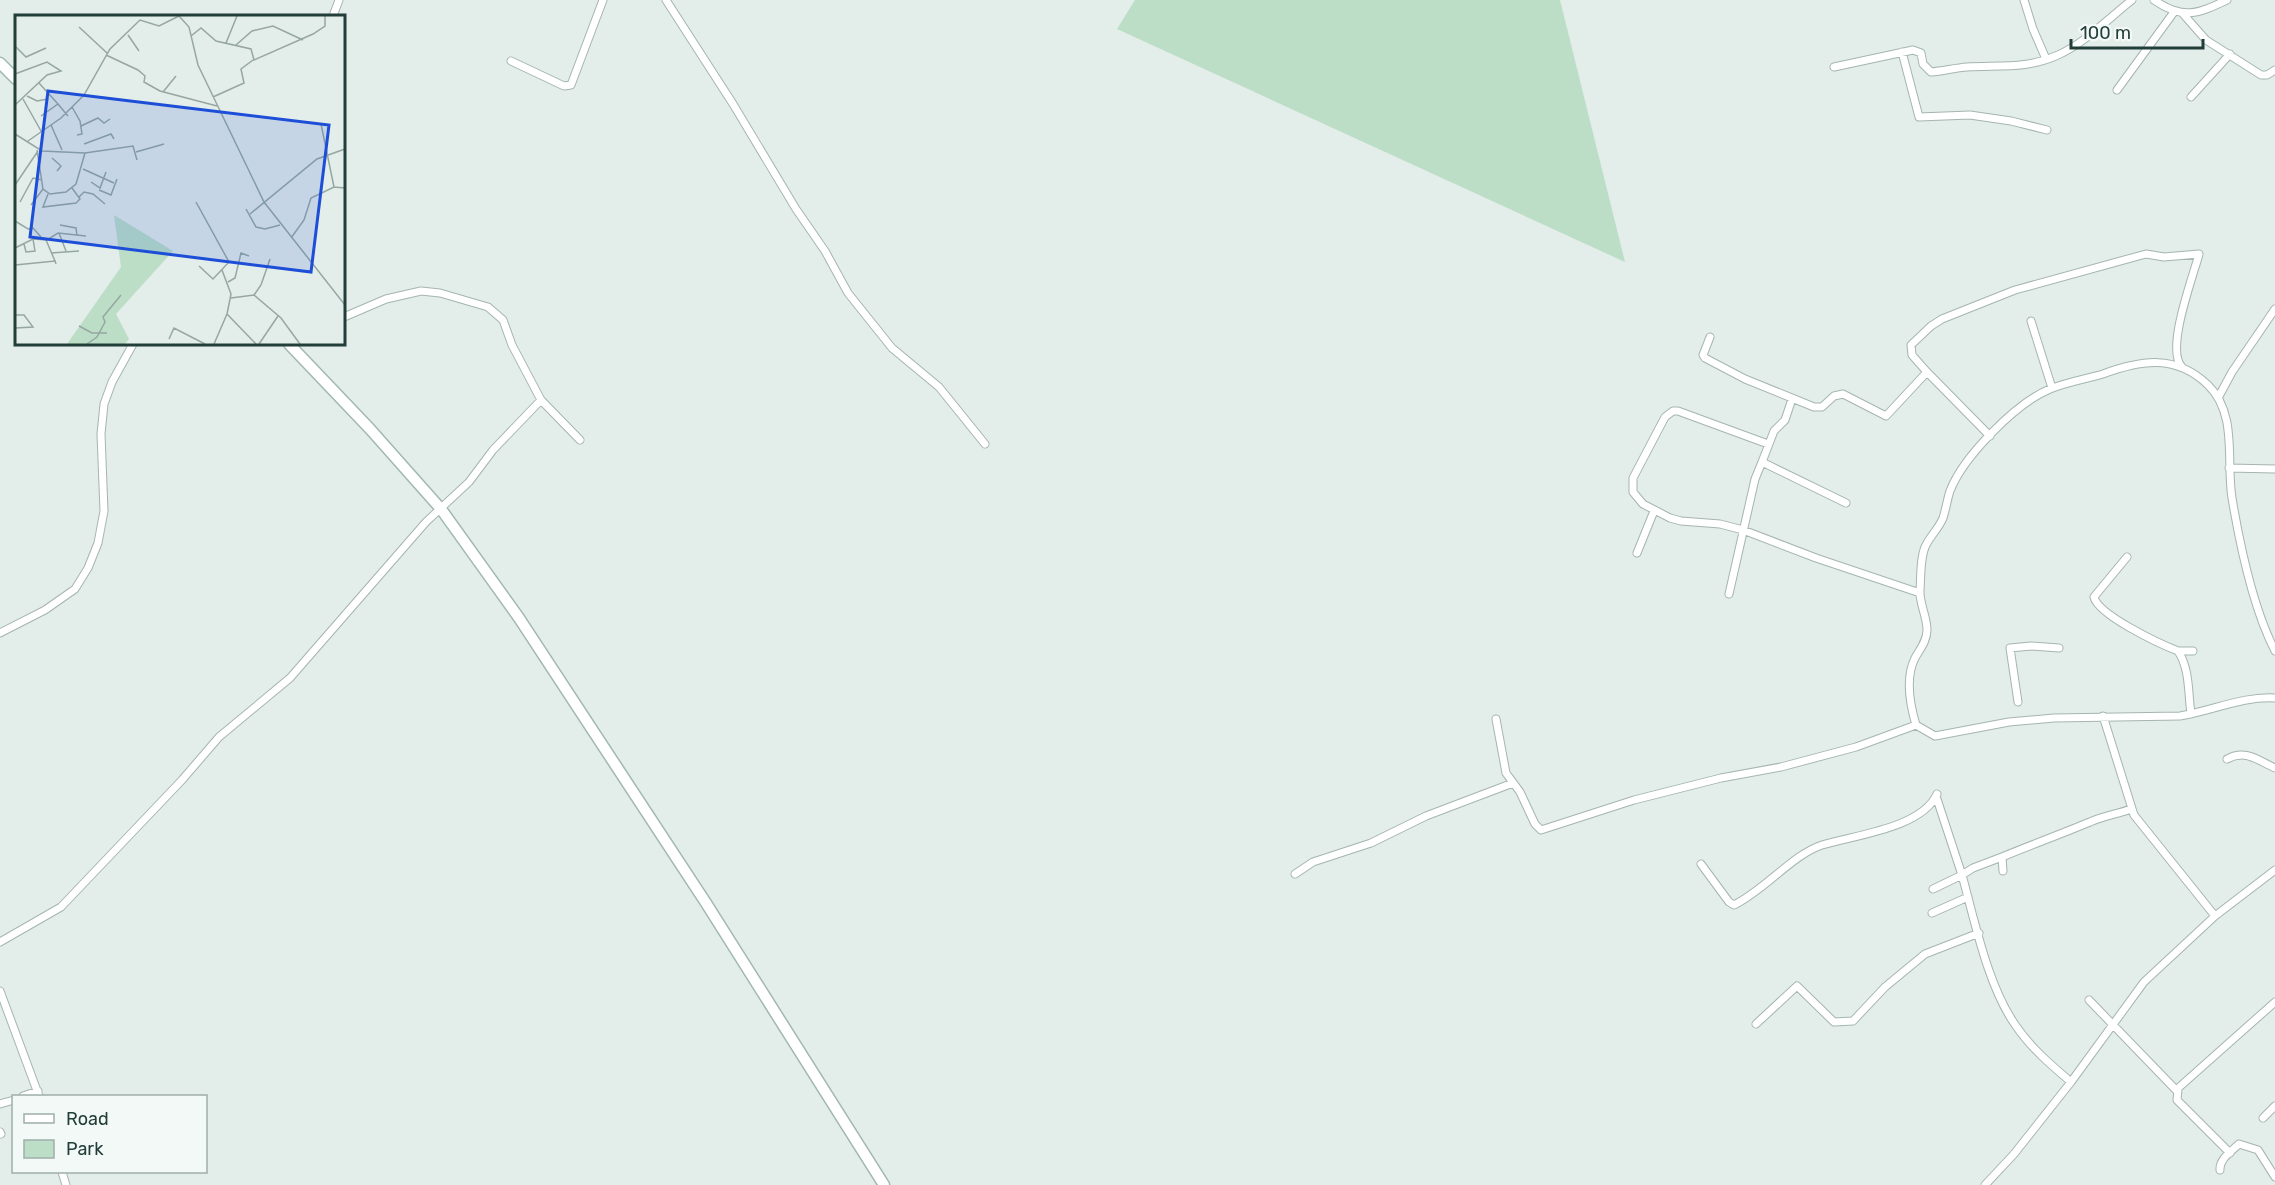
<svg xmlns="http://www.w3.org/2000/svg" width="2275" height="1185" font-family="Rubik,sans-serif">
	<rect width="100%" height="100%" fill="#e3ede9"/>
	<!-- green -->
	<path fill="#bcdec7" d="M1135,0h425l65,262 -508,-233z"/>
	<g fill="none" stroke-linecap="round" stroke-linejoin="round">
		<defs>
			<path id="street" d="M666,0l67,104 63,105 29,42 23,42 44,55 47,39 46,57
				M2024,0l9,29 13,30
				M2154,0c29,20 43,14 73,0
				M2184,15l22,25 55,35h6l8,-5
				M333,16l6,-16
				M1902,52l17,65 51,-2 41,6 36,9
				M511,61l53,25 7,-1 32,-85
				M1834,67l79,-17 8,3 2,11 8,8c12,-1 24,-4 36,-5 32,-2 61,2 91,-12 27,-12 51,-37 74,-55
				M2117,90l57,-78
				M2191,97l39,-43
				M344,317l42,-18 35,-8 19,2 48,14 15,13 9,25 29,55 39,40
				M2031,321l21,67
				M1710,337l-7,18 2,3 40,21 69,28h8l12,-11 9,-2 43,22 41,-44
				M2218,398l14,-26 43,-63
				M1990,436l-63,-64 -15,-17 -1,-10 20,-19 11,-7 73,-29 131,-36 18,3 35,-3c-6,23 -34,96 -17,113
				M1768,444l-90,-33h-5l-8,6 -32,61v14l10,12 27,14 11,3 39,3 23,6 73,28 104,35
				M1762,462l12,-31 11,-11 7,-21
				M2229,468l46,1
				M1637,553l17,-42
				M2127,557l-29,35 -4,5c4,18 66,47 84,54
				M1729,594l26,-115 7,-17 84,41
				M0,633l45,-23 30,-21 13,-21 10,-25 6,-32 -3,-77 3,-30 8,-22 21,-38
				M2275,651c-22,-43 -35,-105 -43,-153 -6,-36 6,-84 -24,-113 -32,-31 -67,-25 -105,-11 -17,5 -36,8 -53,15 -34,14 -87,68 -100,102 -3,9 -4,18 -7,27 -4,10 -12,17 -17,27 -6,11 -5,32 -6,45 -1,13 7,26 7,40 0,11 -7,19 -12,28 -10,20 -5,47 1,67l19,11 74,-14 45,-4 126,-2c32,-5 62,-20 95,-18
				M2018,702l-8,-54 21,-2 28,2
				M2191,714c-3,-21 -1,-45 -13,-63h15
				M2103,716l31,99 81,101
				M1496,719l10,54 14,19 15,32 6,6 93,-30 87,-22 60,-11 75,-20 60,-22
				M2227,759c19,-10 30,1 48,9
				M2002,857l-29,11 -11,7c13,47 26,112 54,151 15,22 35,39 55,56
				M1701,864l28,38 5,3c31,-15 58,-50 88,-60 33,-10 100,-17 115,-51
				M2003,871l-1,-14c29,-12 59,-23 88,-35 13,-6 28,-8 41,-13
				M1295,874l18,-12 58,-19 55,-27 87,-33
				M1933,889l29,-14 -26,-79
				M1932,913l36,-16
				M0,942l61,-35 121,-127 37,-43 71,-59 136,-156 43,-40 24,-32 48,-50
				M0,991l39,105
				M2089,1000l87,90 99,-88
				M1756,1024l41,-38 37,36 19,-1 32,-34 40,-33 54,-21
				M2178,1089l-1,11 53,53
				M23,1096l15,-5
				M0,1104l14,-4
				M2263,1118l12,-12
				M0,1132l1,2
				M2220,1170c-1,-11 12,-19 19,-26l19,6 17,27
				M62,1172l4,13
				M1985,1185l29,-31 57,-72 73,-100 71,-66 60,-46"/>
			<path id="secondary" d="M0,63l16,16
				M289,344l81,85 71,80 78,109 187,285 178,282"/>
		</defs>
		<!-- street casing -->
		<use href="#street" stroke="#a5b5b0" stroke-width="9"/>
		<!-- secondary casing -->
		<use href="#secondary" stroke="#a1b8b1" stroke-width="13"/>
		<!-- street -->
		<use href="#street" stroke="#fff" stroke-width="7"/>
		<!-- secondary -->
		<use href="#secondary" stroke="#fff" stroke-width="10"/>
	</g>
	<!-- overview -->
	<g transform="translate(15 15)">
		<rect width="330" height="330" fill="#e3ede9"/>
		<path d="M99,200l59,36 -57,63 13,25 -4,5h-58l54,-77z" fill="#bcdec7"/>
		<path fill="none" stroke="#96a7a2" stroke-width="1.5" d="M164,1l10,11 9,38 66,137 81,103M64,12l28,26M113,20l11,16M176,21l10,-8 15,13 35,8 3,11 59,-26 12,-8v-10M211,28l11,-27M221,30l16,-14 21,-5 30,14M1,32l10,10 20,-9M91,40l32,15 7,6 -1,6 16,9 57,15M0,59l32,-12 14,9 -14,4 -32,30M24,68l19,21M148,77l13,-16M12,81l10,5 11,-2M198,82l31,-14 -3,-14 12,-9M8,84l18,32M57,92l8,14 2,13 -5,1M26,101l17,-12 10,12M306,109l13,63M36,110l11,25M66,111l17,-8 6,5 6,-4M0,119l27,17 43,2 48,-7 4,14M13,126l33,-23 23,-23 26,-46 30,-29 19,6 20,-10M69,129l27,-10 3,5M22,135l6,39 7,5 16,-2 10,-8 9,-31M121,137l28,-8M37,143l9,8 -4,5M68,154l31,14M76,167l9,6 6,-16M0,170l23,-34M84,175l12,5 6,-16M33,179l-5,13 33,-4 4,-4 -8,-11M64,182l5,-5 9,2 12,10M5,187l13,-24 9,2M181,187l33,60 -16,17 -14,-13M16,190l12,-16M231,194l10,18 9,2 15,-4M235,199l67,-55 28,-10M0,206l13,8 5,-1 8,9M45,210l16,3 1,8M44,218l7,18M276,223l13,-18 7,-22 23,-11 11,1M31,225l9,21M9,229l2,8 9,-1 -2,-12M0,233l18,-9 14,1 11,-7 28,3M36,238l28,-2M0,250l40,-4 1,3M207,255l9,24 -4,20 29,30M213,267l7,-4 6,-25 8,3M239,280l7,-10 9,-26M216,283l23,-3 27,23 19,26M0,300h9l9,12 -18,1M64,311l13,7h15M154,324l5,-11 31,16M72,329l10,-7 8,-15 -2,-5 18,-22M199,329l13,-30M244,329l19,-28"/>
		<path fill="#1d4ed8" fill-opacity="0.15" stroke="#1d4ed8" stroke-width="3" d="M33,76l281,34 -18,147 -281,-35z"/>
		<rect width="330" height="330" fill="none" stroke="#223e38" stroke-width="3"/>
	</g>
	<!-- legend -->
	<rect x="12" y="1095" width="195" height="78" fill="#f3f9f6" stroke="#9faeaa" stroke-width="1.5"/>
	<rect x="24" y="1114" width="30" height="9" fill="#ffffff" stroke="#9faeaa" stroke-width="1.5"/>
	<text x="66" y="1125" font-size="18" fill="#223e38">Road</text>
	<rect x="24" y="1140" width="30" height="18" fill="#bcdec7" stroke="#9faeaa" stroke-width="1.5"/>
	<text x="66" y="1155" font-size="18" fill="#223e38">Park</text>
	<!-- scale -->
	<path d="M2071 39v9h132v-9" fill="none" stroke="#223e38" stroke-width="3"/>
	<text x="2080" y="39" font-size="18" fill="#223e38" stroke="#f3f9f6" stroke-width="4.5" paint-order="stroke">100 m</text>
</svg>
